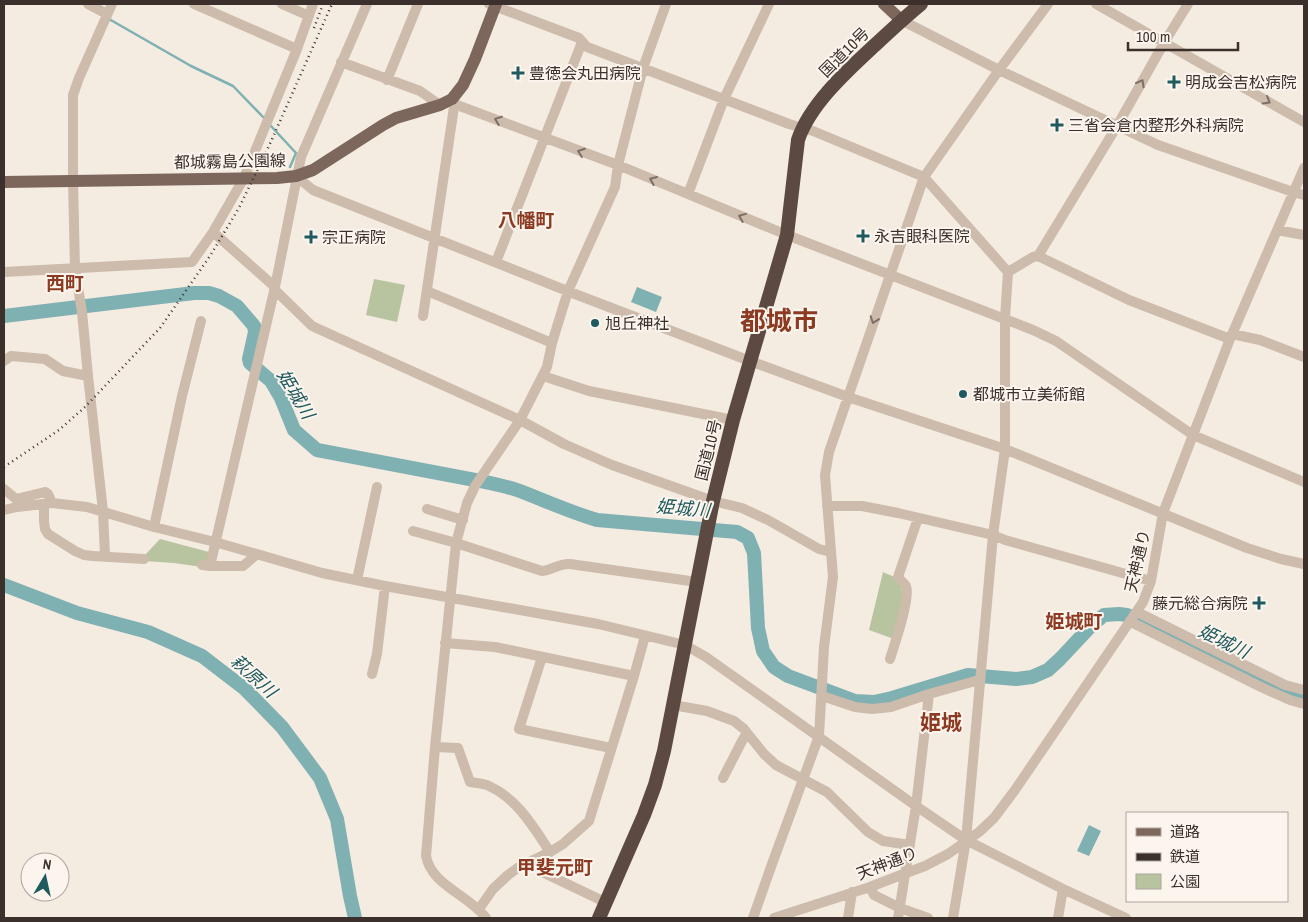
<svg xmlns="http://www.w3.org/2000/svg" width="1308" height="922" font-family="'Archivo Narrow','Noto Sans JP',sans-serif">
	<rect width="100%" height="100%" fill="#f4ebe1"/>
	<!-- green -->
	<path fill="#b8c4a0" d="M374,279l31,6 -8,37 -31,-7z
		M160,539l49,13 -2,11 -5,4 -28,-4 -30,-2 1,-6z
		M883,572c3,2 8,3 11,5 17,13 4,45 0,62l-25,-9z"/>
	<!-- water -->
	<path fill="#7fb0b2" d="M637,287l25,10 -6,15 -25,-10z
		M1089,825l12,6 -12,25 -12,-5z"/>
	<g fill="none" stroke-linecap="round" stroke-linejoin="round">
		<!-- stream -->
		<path stroke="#7fb0b2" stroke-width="2.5" d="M109,19l82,47 42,20 32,33
			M270,125l26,28 -6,14"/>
		<!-- river -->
		<path stroke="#7fb0b2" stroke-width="14" d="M4,316l190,-23h15l10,3 18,10 12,14 5,6 1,6 -6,27 1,4 21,18 10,17 13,32 23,20 158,30c15,3 31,6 45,11 26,10 50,21 77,29l140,12 11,6 6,15 4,75 5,23 11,16 14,9 67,25 19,1 18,-4 76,-23 48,4 16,-2 16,-7 12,-11 30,-32 14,-12 15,-1 8,1 20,8 80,41 60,28 17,6
			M4,585l73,28 71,19 54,24 43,33 37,38 38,51 17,41 13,77 5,22"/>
		<!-- minor -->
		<path stroke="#cdbbac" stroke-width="10" d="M88,4l19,10
			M194,4l103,45
			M282,4l27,12
			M489,4l90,34 8,9 202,77 24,7 111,46 84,95 -3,46v131l-12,86 -27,305 -13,78
			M1096,4l208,118
			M901,20l98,50 159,75 135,47 11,3
			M341,62l79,29 20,14
			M387,80l31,-76
			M452,99l5,6 161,60 169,70 246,95 23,11 137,94 111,47
			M296,176l17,14 262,104 175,67 98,36 157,52 242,99 34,11 23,5
			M688,194l36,-95 45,-95
			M1277,230l27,5
			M213,232l62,55
			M1038,256l91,44 101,39
			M496,262l86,-220
			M4,272l188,-10 21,-30 31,-54 53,-129 16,-45
			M1008,272l25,-15 5,-1 79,-130 47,-83 24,-39
			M274,289l38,37 208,94 44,24 48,21 101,36 29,7 26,12 51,29 12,3
			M427,291l125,52
			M423,316l31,-209 -2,-8
			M1232,334l28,6 44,17
			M4,361l7,-5 34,3 18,12 25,5
			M543,376l46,15 144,29
			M4,489l12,10 29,-7 3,2 4,9
			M44,504v17l1,8 3,5 27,17 9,4 9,1 51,3
			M827,506h35l36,7 95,22 12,5 146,41
			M427,509l36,11
			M4,510l13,-3 35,-4 35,4 67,20 61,15 107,31 63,13 213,38 87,21 21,12 210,149 50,34 97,49 63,29
			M154,527l28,-131 19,-75
			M413,531l43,12 86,28c11,-1 17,-8 28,-7l127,18
			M105,556l-2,-45 -15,-135 -6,-64 -7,-43 -2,-89v-85l6,-17 33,-74
			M202,565l8,1h33l13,-11
			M210,566l65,-279 26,-130 66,-153
			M357,580l20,-93
			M1137,612l148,73 19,5
			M1131,622l132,66 27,12 14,4
			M445,643l50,4 139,29
			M542,657l-23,72 92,19
			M890,659c4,-13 21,-62 16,-73 -2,-3 -6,-6 -8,-9l20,-59
			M372,674l5,-20 8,-68
			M822,696l33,11 17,2 19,-2 38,-13 50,-14
			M673,705l34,6 27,10 10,8 20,25 12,11 51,27 41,40 15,9 27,4
			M435,747l23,1 12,34c6,1 14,1 19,4 29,13 45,42 61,66
			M723,778l19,-37 5,-8
			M533,860l7,11 67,32
			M870,887l4,8 26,13 28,10
			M479,909l14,-20 15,-14 11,-8 31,-15 13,-8 26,-23 45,-145 11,-40
			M486,918c-17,-23 -55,-33 -60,-62l9,-109 21,-204 11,-40 8,-17 45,-66 27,-53 5,-24 16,-52 47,-104 3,-22 25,-97 23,-64
			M753,918l19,-54 47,-128 5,-89 9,-70 -8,-102 4,-23 95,-275 75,-107 49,-66
			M774,918l96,-31 36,-14 19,-7 23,-12 31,-22 15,-14 21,-28 128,-188 8,-21 12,-68 67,-174 74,-171
			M848,918l4,-26
			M898,918l18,-112 13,-112
			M1058,918l5,-29"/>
		<!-- major -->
		<path stroke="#7d675c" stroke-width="12" d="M884,4l17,16
			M4,182l273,-4 19,-2 17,-6 70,-45 13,-7 44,-13 12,-6 11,-14 12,-26 21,-55"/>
		<!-- highway -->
		<path stroke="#5c4a42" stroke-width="14" d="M599,918l45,-103 11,-30 9,-34 49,-250 20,-81 54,-185 11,-95c12,-36 50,-70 77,-95 15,-14 30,-28 46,-41"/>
		<!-- rail -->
		<path stroke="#3b302b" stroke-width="2.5" stroke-dasharray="1 4" stroke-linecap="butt" d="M314,28l9,-24
			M4,467l55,-37 26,-23 75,-79 50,-72 29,-48 30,-62 63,-142"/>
	</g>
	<!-- one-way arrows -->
	<defs><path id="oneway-chevron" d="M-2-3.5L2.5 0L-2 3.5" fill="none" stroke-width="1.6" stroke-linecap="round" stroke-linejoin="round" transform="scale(1.25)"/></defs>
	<g stroke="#7d6f65">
		<use href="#oneway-chevron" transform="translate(1141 83) rotate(-61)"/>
		<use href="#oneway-chevron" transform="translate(1267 101) rotate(30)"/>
		<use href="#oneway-chevron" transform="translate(498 120) rotate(-159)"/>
		<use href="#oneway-chevron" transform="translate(581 152) rotate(-160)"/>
		<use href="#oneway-chevron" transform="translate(653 180) rotate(-157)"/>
		<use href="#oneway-chevron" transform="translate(742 217) rotate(-158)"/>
		<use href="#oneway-chevron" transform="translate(874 320) rotate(109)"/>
	</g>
	<!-- markers -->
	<g fill="#1f5a5e" stroke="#fbf5ee" stroke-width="2">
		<path d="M515.5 65.5h5v5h5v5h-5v5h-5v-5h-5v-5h5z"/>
		<path d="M1171.5 74.5h5v5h5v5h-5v5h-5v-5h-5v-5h5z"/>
		<path d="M1054.5 117.5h5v5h5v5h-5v5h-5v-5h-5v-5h5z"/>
		<path d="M860.5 228.5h5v5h5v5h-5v5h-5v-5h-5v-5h5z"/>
		<path d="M308.5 229.5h5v5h5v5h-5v5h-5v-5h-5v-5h5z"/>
		<circle cx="595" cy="323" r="5"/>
		<circle cx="963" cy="394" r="5"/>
		<path d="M1256.5 595.5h5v5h5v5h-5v5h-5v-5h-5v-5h5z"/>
	</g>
	<g text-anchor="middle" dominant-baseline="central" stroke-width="4" stroke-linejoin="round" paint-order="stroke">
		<!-- street labels -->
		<g font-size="16" fill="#3b302b" stroke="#fbf5ee">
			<text transform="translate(844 52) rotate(-45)">国道10号</text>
			<text transform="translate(230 161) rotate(-1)">都城霧島公園線</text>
			<text transform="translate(708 450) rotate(-76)">国道10号</text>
			<text transform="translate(1137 561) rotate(-77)">天神通り</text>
			<text transform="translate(887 863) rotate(-21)">天神通り</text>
		</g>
		<!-- poi labels -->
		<g font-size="16" fill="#3b302b" stroke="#fbf5ee" text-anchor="start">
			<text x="529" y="73">豊徳会丸田病院</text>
			<text x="1185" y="82">明成会吉松病院</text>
			<text x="1068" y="125">三省会倉内整形外科病院</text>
			<text x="874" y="236">永吉眼科医院</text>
			<text x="322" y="237">宗正病院</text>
			<text x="605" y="323">旭丘神社</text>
			<text x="973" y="394">都城市立美術館</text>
			<text x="1248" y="603" text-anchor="end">藤元総合病院</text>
		</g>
		<!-- water labels -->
		<g font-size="18" font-style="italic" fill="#1f5a5e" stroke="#fbf5ee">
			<text transform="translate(296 394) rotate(59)">姫城川</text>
			<text transform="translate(683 508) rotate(5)">姫城川</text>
			<text transform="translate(1224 641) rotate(26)">姫城川</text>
			<text transform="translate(254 676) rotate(42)">萩原川</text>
		</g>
		<!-- quarter labels -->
		<g font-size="19" font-weight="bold" fill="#8c3b22" stroke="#fbf5ee">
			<text x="526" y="220">八幡町</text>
			<text x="65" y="283">西町</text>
			<text x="1074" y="621">姫城町</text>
			<text x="555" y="867">甲斐元町</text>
		</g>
		<!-- district labels -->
		<g font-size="21" font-weight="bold" fill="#8c3b22" stroke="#fbf5ee">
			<text x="941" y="722">姫城</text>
		</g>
		<!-- town labels -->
		<g font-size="26" font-weight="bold" fill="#8c3b22" stroke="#fbf5ee">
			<text x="779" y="320">都城市</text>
		</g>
	</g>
	<!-- border -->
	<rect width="1308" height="922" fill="none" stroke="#3b302b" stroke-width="10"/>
	<!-- legend -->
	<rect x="1126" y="812" width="162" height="90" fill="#fbf5ee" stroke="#aea6a0"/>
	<rect x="1136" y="828" width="25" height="8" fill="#7d675c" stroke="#aea6a0"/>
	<text x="1170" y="837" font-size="15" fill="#3b302b">道路</text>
	<rect x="1136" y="853" width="25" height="8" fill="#3b302b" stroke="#aea6a0"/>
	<text x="1170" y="862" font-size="15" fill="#3b302b">鉄道</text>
	<rect x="1136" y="874" width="25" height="15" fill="#b8c4a0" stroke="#aea6a0"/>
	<text x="1170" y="887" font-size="15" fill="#3b302b">公園</text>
	<!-- north arrow -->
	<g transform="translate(45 877) rotate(9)"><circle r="24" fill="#fbf5ee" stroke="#aea6a0"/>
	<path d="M0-4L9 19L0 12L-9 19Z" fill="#1f5a5e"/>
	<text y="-8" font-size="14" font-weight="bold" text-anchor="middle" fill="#3b302b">N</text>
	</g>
	<!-- scale -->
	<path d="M1128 42v8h110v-8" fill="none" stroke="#3b302b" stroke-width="2.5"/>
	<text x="1136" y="42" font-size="15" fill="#3b302b" stroke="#fbf5ee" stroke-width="4" paint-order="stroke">100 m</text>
</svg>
